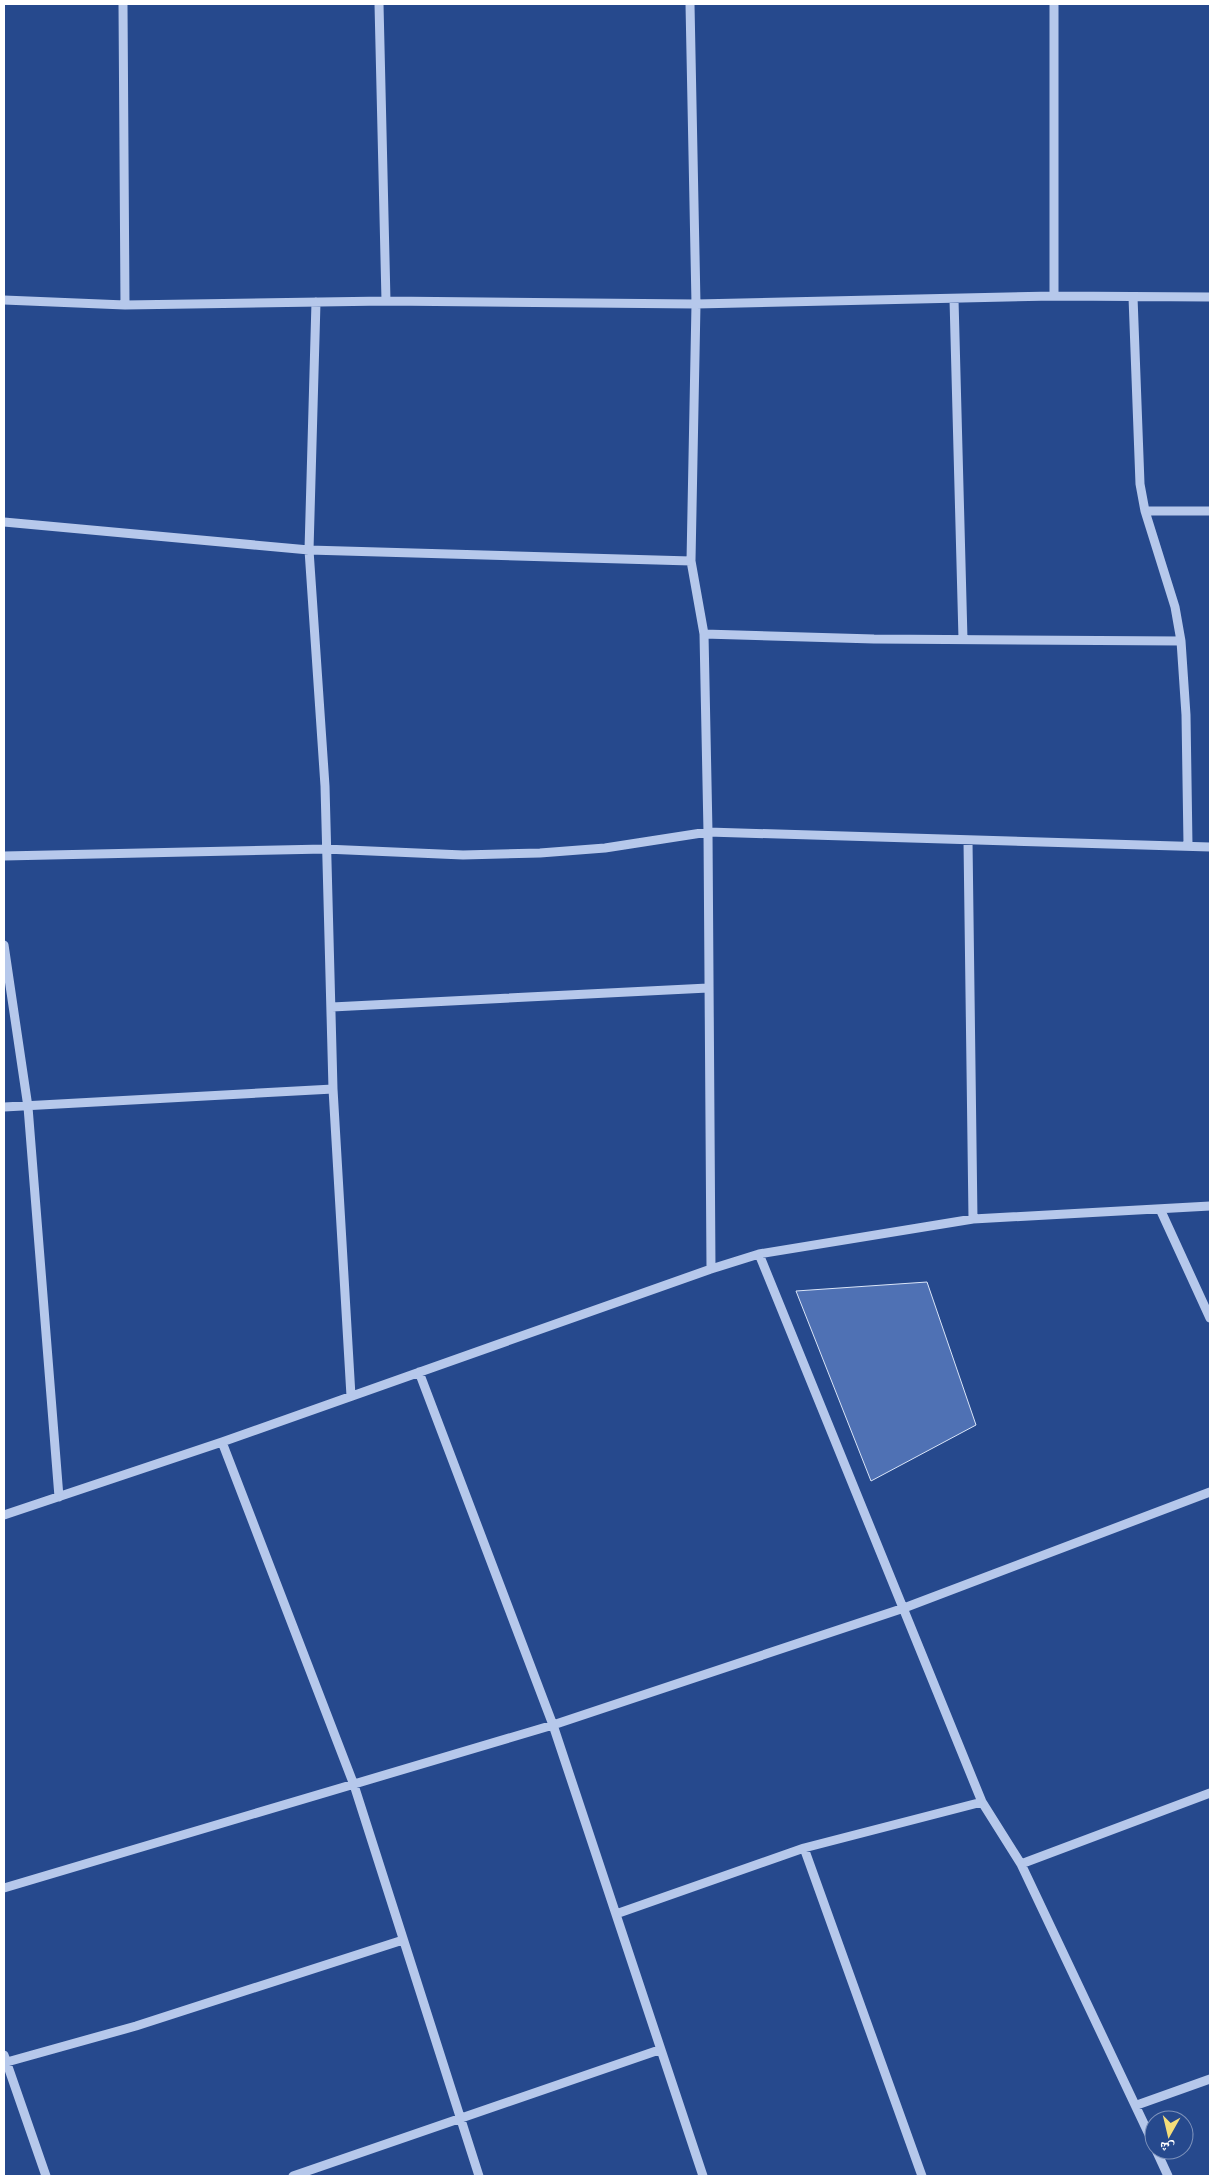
<svg xmlns="http://www.w3.org/2000/svg" width="1214" height="2180" font-family="'Exo 2','Noto Naskh Arabic',sans-serif">
	<rect width="100%" height="100%" fill="#26498d"/>
	<!-- building -->
	<path fill="#4f71b4" stroke="#dae5f8" d="M927,1282l49,143 -105,56 -75,-190z"/>
	<g fill="none" stroke-linecap="round" stroke-linejoin="round">
		<!-- minor -->
		<path stroke="#b6c8eb" stroke-width="9" d="M123,4l2,301
			M379,4l7,297
			M690,4l6,300 -5,257 13,73 4,198 3,437
			M1054,4v292
			M1133,297l7,187 5,27 30,96 6,34 5,74 2,130
			M954,299l9,340
			M4,300l121,5 261,-4 310,3 358,-8 156,1
			M316,302l-7,248 16,236 8,303 18,307
			M1145,511h65
			M4,522l305,28 382,11
			M704,634l170,5 307,2
			M968,841l5,378
			M4,856l321,-7 138,6 77,-2 65,-5 103,-16 502,15
			M4,945l24,162 31,390
			M332,1007l376,-19
			M4,1107l329,-18
			M1160,1209l50,109
			M759,1254l223,548 39,62 133,281
			M419,1372l134,353 150,451
			M222,1442l132,343 125,391
			M4,1515l218,-73 489,-173 48,-15 214,-35 237,-13
			M804,1848l118,328
			M1021,1864l189,-71
			M4,1888l549,-163 351,-117 306,-116
			M616,1914l188,-66 178,-46
			M4,2055l42,121
			M7,2062l129,-36 267,-86
			M1137,2105l73,-26
			M1156,2150l12,26
			M293,2176l366,-126"/>
	</g>
	<!-- border -->
	<rect width="1214" height="2180" fill="none" stroke="#ffffff" stroke-width="10"/>
	<!-- north arrow -->
	<g transform="translate(1169 2135) rotate(188)"><circle r="24" fill="#26498d" stroke="#7d92bb"/>
	<path d="M0-4L9 19L0 12L-9 19Z" fill="#f4dd7a"/>
	<text y="-8" font-size="14" font-weight="bold" text-anchor="middle" fill="#ffffff">ش</text>
	</g>
</svg>
